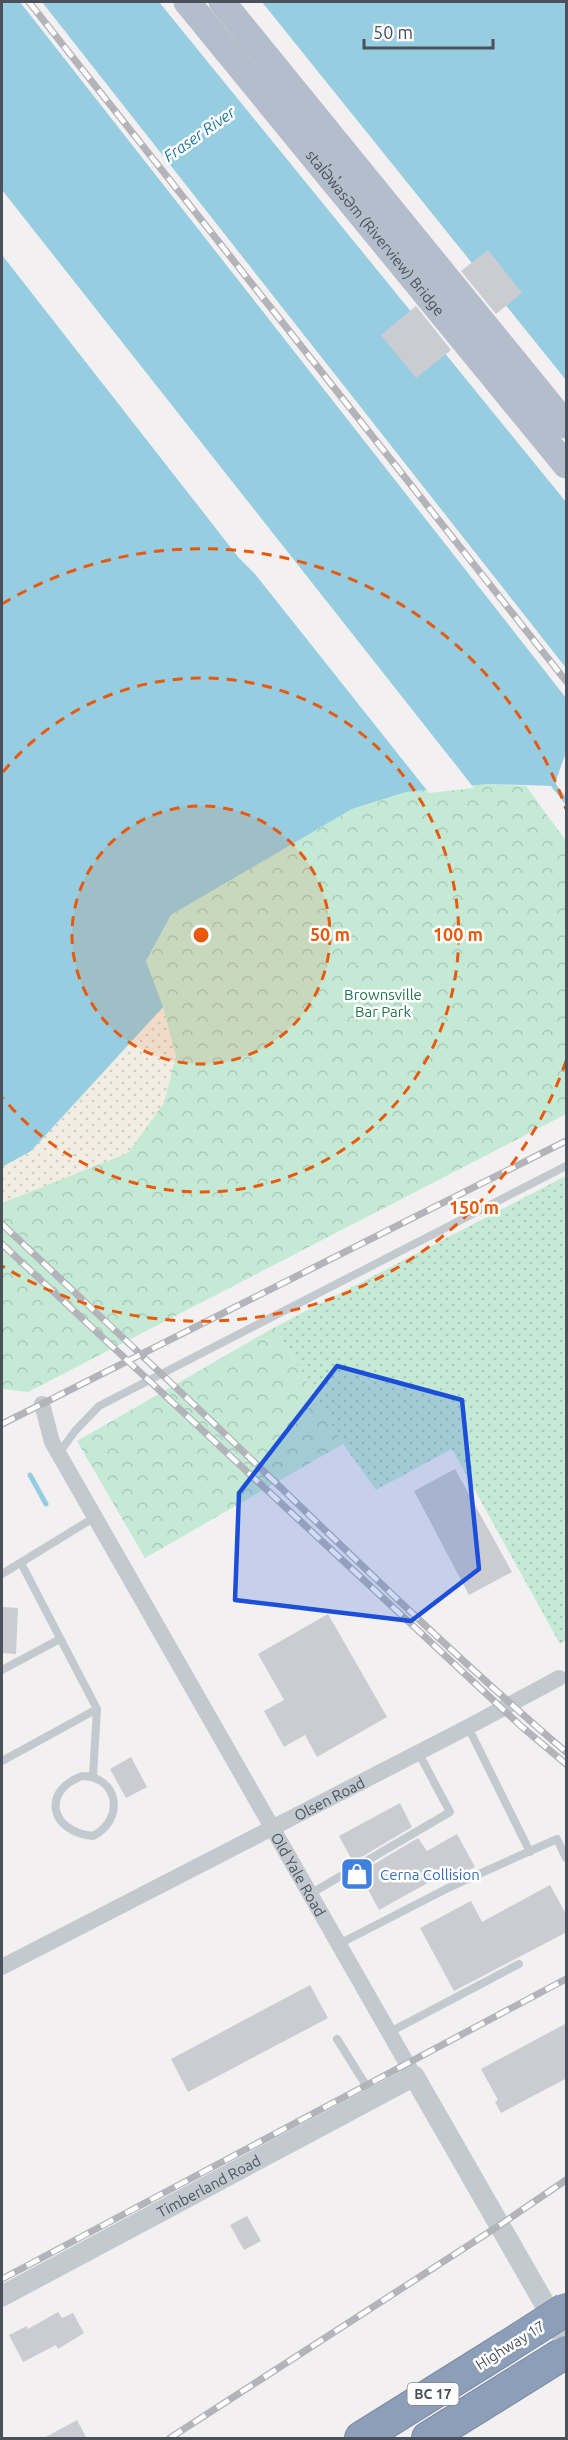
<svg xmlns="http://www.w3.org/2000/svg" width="568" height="2440" font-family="Ubuntu,sans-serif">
	<defs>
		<pattern id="grass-dots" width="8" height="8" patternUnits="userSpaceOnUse" patternTransform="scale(1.5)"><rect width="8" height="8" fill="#c4ead5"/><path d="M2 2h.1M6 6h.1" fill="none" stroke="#aacab9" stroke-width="1.8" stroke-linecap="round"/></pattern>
		<pattern id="forest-crowns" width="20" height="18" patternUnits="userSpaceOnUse" patternTransform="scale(1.5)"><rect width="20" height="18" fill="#c4ead5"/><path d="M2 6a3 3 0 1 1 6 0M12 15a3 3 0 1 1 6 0" fill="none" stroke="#aacab9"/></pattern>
		<pattern id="sand-dots" width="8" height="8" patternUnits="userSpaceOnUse" patternTransform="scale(1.5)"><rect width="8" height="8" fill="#f1ede2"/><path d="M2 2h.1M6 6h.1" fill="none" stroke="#d0cdc4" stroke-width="1.8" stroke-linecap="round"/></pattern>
	</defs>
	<rect width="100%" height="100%" fill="#f2f0f0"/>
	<!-- grass -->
	<path fill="url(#grass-dots)" d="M566,1176v464l-6,4 -108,-195 -76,41 -33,-46 -68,-117z"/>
	<!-- forest -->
	<path fill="url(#forest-crowns)" d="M488,784l38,2 40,55v273l-538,278 -26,-3v-222l29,-16 132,-143 -17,-47 25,-46 181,-106 54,-17z
		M275,1327l68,117 -198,114 -68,-117z"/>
	<!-- sand -->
	<path fill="url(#sand-dots)" d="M163,1007l13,49 -12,47 -36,50 -126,50v-36l29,-16z"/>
	<!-- water -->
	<path fill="#96cde1" d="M2,2h564v750l-12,34 -66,-2 -82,8 -54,17 -181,106 -25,46 17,46 -132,144 -29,16z"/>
	<!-- pier -->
	<path fill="#f2f0f0" d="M20,2h22l524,666v30z
		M159,2h103l304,378v122z
		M2,190l472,598 -45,5 -174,-219 -16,-16 -237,-303z"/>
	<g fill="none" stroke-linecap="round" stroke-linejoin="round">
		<!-- stream -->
		<path stroke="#96cde1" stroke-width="5" d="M553,780l1,6 12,15
			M30,1475l16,29"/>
	</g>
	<!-- building -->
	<path fill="#cbccd1" d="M488,250l34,43 -26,21 -35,-43z
		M416,306l35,44 -35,28 -35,-43z
		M455,1469l57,103 -43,23 -55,-104z
		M2,1607l16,1 -2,46 -14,-1z
		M328,1614l59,103 -70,40 -12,-22 -21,12 -20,-36 20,-11 -26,-46z
		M131,1757l16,30 -21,11 -16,-29z
		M400,1803l12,24 -59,35 -14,-26z
		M457,1834l18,33 -20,10 -4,-7 -72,40 -20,-37 59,-35 9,13z
		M550,1885l17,31v16l-113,59 -34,-63 51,-27 11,21z
		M310,1985l18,33 -140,74 -17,-33z
		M567,2023v55l-66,35 -6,-11 3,-2 -17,-31z
		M247,2216l14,25 -17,9 -14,-25z
		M58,2312l4,6 11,-5 11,20 -26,16 -2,-4 -33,17 -14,-27 18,-9 1,3z
		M77,2420l10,19h-45z"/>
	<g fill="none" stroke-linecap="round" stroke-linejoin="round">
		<defs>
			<path id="motorway" d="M361,2438l144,-90
				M428,2438l138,-86"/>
		</defs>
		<!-- motorway casing -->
		<use href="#motorway" stroke="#798aa4" stroke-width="34"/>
		<!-- service -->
		<path stroke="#c2c9cf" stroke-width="8" d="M59,1453l16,-22 24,-25 467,-240
			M2,1574l93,-57
			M2,1670l58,-31
			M468,1727l62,125
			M2,1761l95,-52 -76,-146
			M82,1776c36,0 44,43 11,60 -43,-4 -52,-45 -11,-60z
			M93,1776l4,-67
			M310,1894l140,-82 -32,-60
			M339,1944l111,-57 107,-48 9,19
			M390,2032l129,-68
			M337,2039l37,59"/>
		<!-- minor -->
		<g stroke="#c2c9cf" stroke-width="16">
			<path id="s1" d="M42,1404l10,38 362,634"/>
			<path id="s2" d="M2,1967l466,-240 91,-49"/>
		</g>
		<!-- tertiary -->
		<path stroke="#c2c9cf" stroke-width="21" id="s3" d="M2,2296l412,-220 152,265"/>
		<!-- primary -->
		<g stroke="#b3bdcb" stroke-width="27">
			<path id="s4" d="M187,2l379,463"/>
			<path d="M222,2l344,423"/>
		</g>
		<!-- motorway -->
		<use href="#motorway" stroke="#8d9fb8" stroke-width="32"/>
		<defs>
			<path id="rail" d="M29,2l537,679
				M2,1224c61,58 124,116 185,174 126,119 248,242 379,354
				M2,1244l520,483 44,37
				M2,1424l564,-283
				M2,2279l564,-300
				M170,2438l330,-213 66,-45"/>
		</defs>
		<!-- rail casing -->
		<use href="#rail" stroke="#b2b4b9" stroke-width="7"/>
		<!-- rail -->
		<use href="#rail" stroke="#fff" stroke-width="4.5" stroke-dasharray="14" stroke-linecap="butt"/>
		<defs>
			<path id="motorway-bridge" d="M505,2348l61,-39"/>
		</defs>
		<!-- motorway-bridge casing -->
		<use href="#motorway-bridge" stroke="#798aa4" stroke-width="34" stroke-linecap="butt"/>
		<!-- motorway-bridge -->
		<use href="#motorway-bridge" stroke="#8d9fb8" stroke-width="32"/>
	</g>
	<!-- marked area -->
	<path fill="#1d4ed8" fill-opacity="0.2" stroke="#1d4ed8" stroke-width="4.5" stroke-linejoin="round" d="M337,1366l125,34 17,169 -68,52 -176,-21 4,-107z"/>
	<!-- distance rings -->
	<circle cx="201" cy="935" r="129" fill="#e8590c" fill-opacity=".12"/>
	<g fill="none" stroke="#e8590c" stroke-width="3" stroke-dasharray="10 8">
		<circle cx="201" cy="935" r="129"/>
		<path d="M3 772A257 257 0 1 1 3 1098"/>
		<path d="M566 1061A386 386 0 0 1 2 1266M2 604A386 386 0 0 1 566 809"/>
	</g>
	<!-- icons -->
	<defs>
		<symbol id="shop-square" viewBox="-11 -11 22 22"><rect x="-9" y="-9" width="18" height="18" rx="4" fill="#3f7fe0" stroke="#fff"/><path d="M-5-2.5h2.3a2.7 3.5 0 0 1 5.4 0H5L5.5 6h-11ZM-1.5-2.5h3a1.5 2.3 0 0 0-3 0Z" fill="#fff"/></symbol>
	</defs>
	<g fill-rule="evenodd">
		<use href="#shop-square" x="338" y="1855" width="38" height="38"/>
	</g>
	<g text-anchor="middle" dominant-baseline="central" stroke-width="5" stroke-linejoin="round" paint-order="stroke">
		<!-- shield labels -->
		<rect fill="#fff" stroke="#80858c" stroke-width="1.5" x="407.5" y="2383" width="51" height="22" rx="4.5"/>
		<g font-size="14" font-weight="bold" fill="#4a515b">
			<text x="433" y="2394">BC 17</text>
		</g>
		<!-- street labels -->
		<g font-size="15" fill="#4a515b" stroke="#fff">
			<text stroke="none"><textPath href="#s4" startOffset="298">stal̕əw̓asəm (Riverview) Bridge</textPath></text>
			<text stroke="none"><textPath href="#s2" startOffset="368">Olsen Road</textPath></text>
			<text stroke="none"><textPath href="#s1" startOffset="537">Old Yale Road</textPath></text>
			<text stroke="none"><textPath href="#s3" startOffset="234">Timberland Road</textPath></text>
			<text transform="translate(510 2345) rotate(-32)">Highway 17</text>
		</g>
		<!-- park labels -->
		<g font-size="15" fill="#237451" stroke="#fff">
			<text x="383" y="994">Brownsville<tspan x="383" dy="17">Bar Park</tspan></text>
		</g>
		<!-- shop labels -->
		<g font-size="15" fill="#366cbe" stroke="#fff" text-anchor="start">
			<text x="380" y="1874">Cerna Collision</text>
		</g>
		<!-- water labels -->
		<g font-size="16" font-style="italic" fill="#1e7799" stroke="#fff">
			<text transform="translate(199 134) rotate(-35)">Fraser River</text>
		</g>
	</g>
	<circle cx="201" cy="935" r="9" fill="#e8590c" stroke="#fff" stroke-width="3"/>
	<g font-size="18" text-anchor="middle" font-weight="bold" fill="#e8590c" stroke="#fff" stroke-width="5" stroke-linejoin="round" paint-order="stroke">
		<text x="330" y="941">50 m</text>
		<text x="458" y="941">100 m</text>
		<text x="474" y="1214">150 m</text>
	</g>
	<!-- border -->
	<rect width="568" height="2440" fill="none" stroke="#4a515b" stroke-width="6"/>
	<!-- scale -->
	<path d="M364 39v9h129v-9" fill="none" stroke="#4a515b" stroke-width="3"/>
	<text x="373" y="39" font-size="18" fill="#4a515b" stroke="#ffffff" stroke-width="4.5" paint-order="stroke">50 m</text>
</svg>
